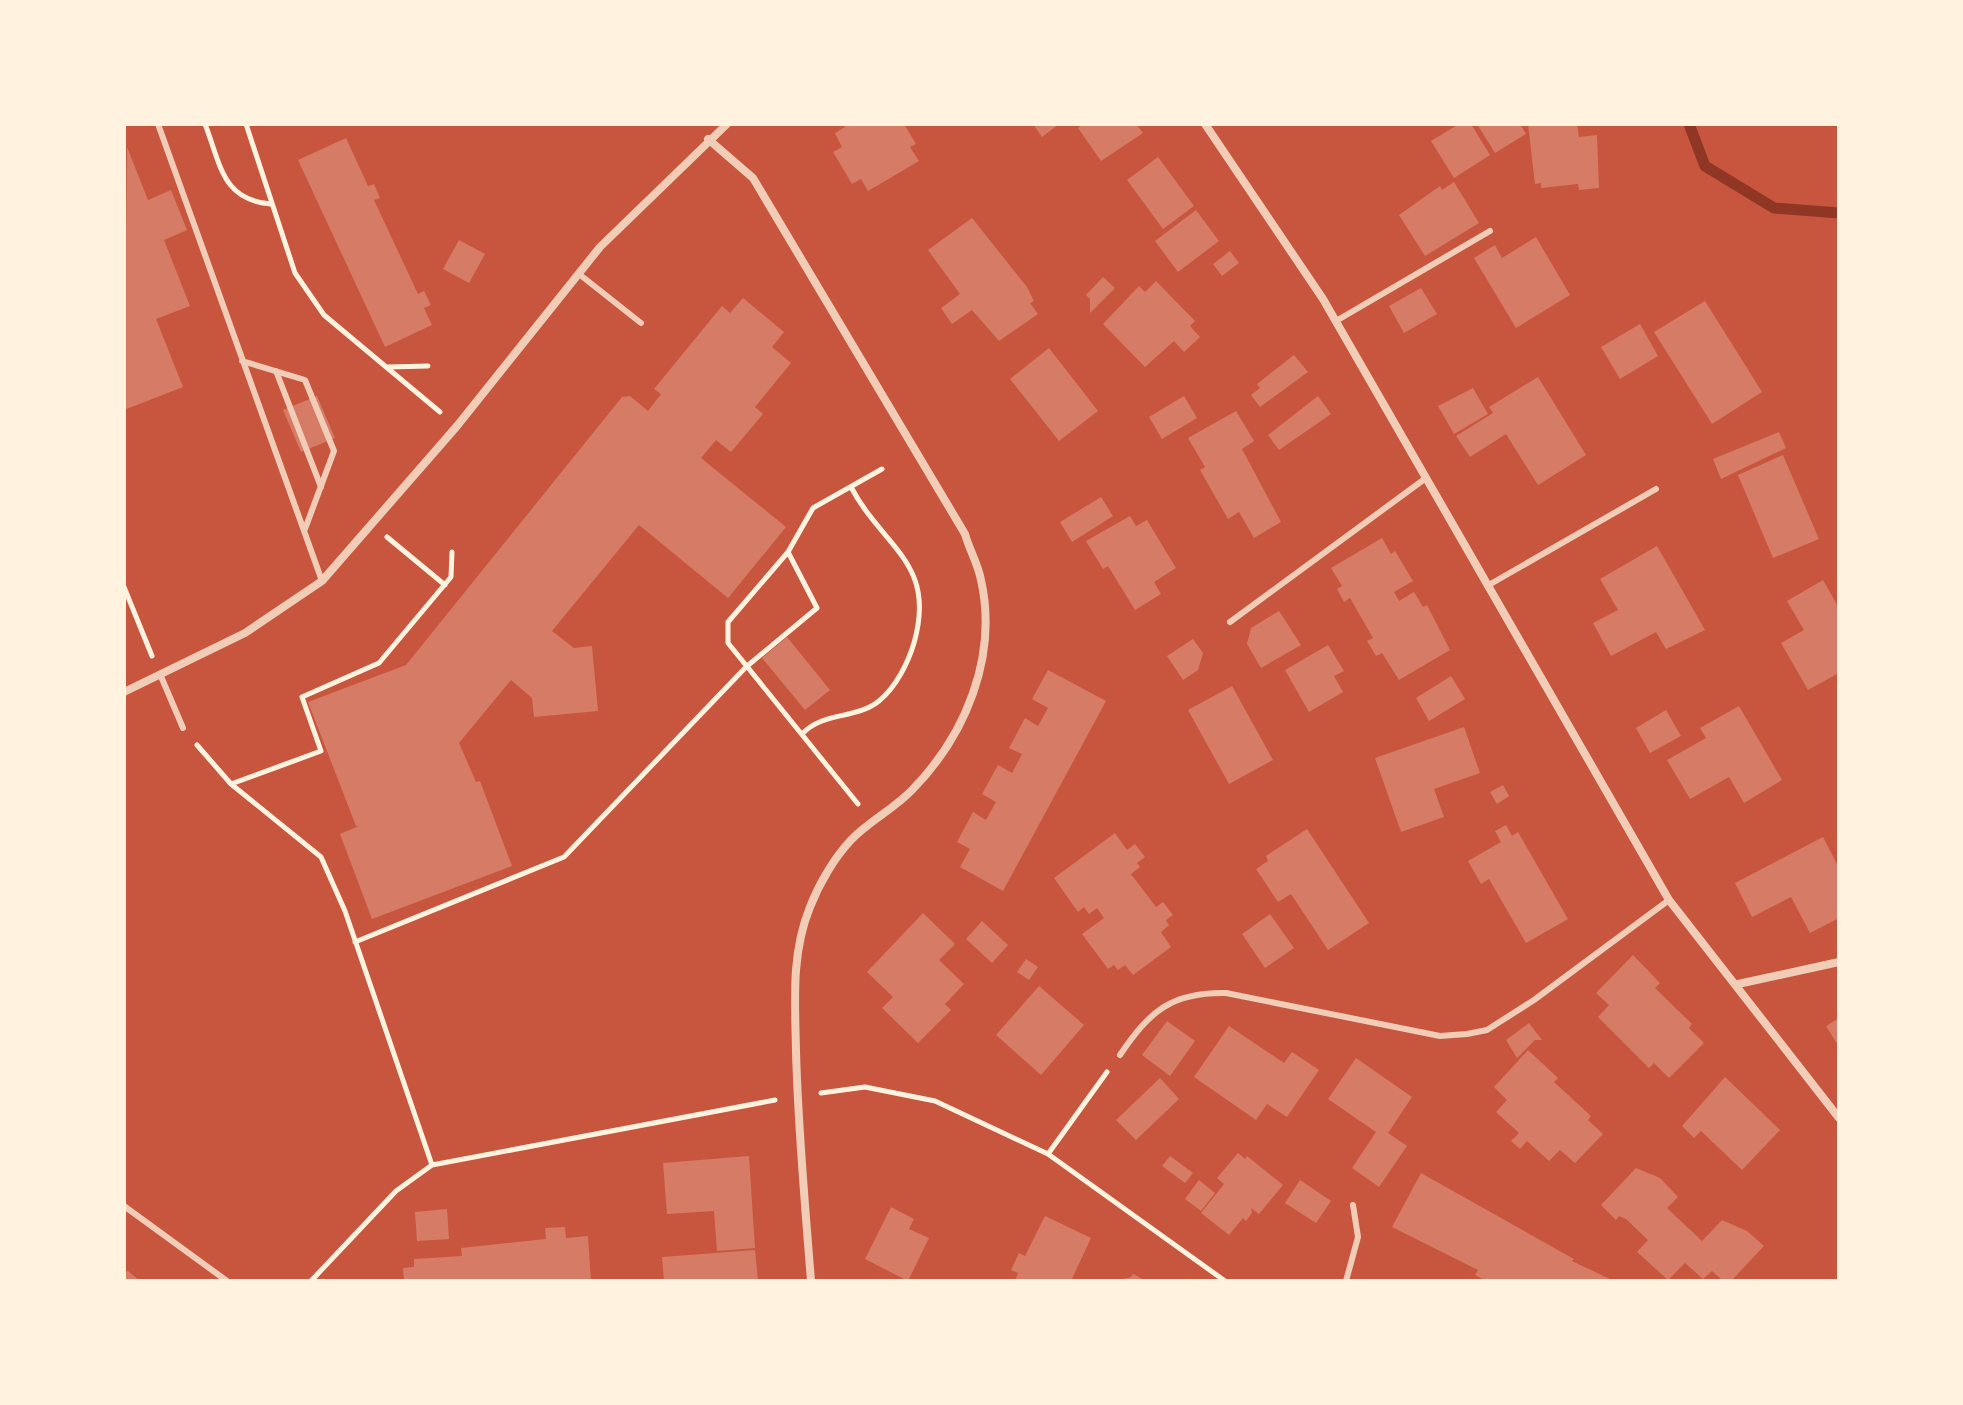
<svg xmlns="http://www.w3.org/2000/svg" width="1963" height="1405" font-family="'Sofia Sans Condensed',sans-serif">
	<rect width="100%" height="100%" fill="#c8553d"/>
	<g fill="none" stroke-linecap="round" stroke-linejoin="round">
		<!-- stream -->
		<path stroke="#8f3625" stroke-width="11" d="M1689,124l16,42 69,42 65,5"/>
	</g>
	<!-- building -->
	<path fill="#d67c66" d="M843,124h61l12,20 -6,3 9,14 -51,30 -7,-12 -9,5 -19,-32 9,-5 -7,-14 10,-6z
		M1033,124h26l-17,13z
		M1083,124h53l7,9 -42,28 -23,-33z
		M1459,124h12l19,31 -36,23 -23,-37z
		M1477,124h43l6,10 -31,19z
		M1528,124h49l2,13 18,-2 2,53 -20,2 -1,-6 -37,4v-5l-6,1z
		M346,138l22,48 6,-2 6,14 -6,2 44,94 6,-3 7,14 -7,3 8,17 -47,22 -87,-187z
		M127,147l21,53 23,-10 16,40 -23,10 26,66 -34,13 27,68 -59,23z
		M1158,157l36,49 -31,23 -36,-49z
		M1454,182l25,41 -54,33 -26,-41 41,-29 2,4z
		M1196,210l23,31 -41,31 -23,-31z
		M972,218l55,69 7,14 -4,2 8,11 -39,27 -27,-31 -20,14 -11,-16 19,-14 -32,-44z
		M1536,237l34,58 -54,33 -42,-70 21,-13 7,13z
		M459,240l26,14 -16,29 -26,-14z
		M1230,251l9,12 -17,13 -9,-12z
		M1103,277l12,11 -25,25v-14l-4,-4z
		M1156,281l39,40 -5,5 10,11 -16,15 -10,-11 -29,26 -42,-43 36,-38 6,6z
		M1421,288l16,26 -33,19 -15,-27z
		M743,298l41,34 -12,15 19,16 -36,44 8,7 -32,38 -15,-12 -15,18 85,69 -58,71 -89,-73 -87,106 22,17 18,-2 6,65 -64,6 -2,-19 -21,-18 -52,63 17,39 4,-1 32,85 -140,53 -32,-85 19,-8h-3l-48,-124 98,-37 216,-268 8,-1 18,15 13,-17 -7,-5 68,-83 8,7z
		M1705,301l57,91 -50,32 -58,-92z
		M1640,324l18,32 -38,23 -19,-32z
		M1049,348l49,63 -39,30 -49,-62z
		M1294,355l14,17 -48,35 -9,-12 9,-7 -3,-4z
		M1538,377l48,78 -48,30 -32,-51 -36,23 -14,-21 37,-23 -4,-6z
		M1473,388l15,26 -34,20 -16,-28z
		M317,396l18,42 -34,14 -18,-42z
		M1184,396l13,22 -35,21 -13,-22z
		M1318,396l13,18 -52,36 -11,-15z
		M1236,411l18,30 -12,8 39,73 -27,16 -15,-26 -11,7 -28,-49 5,-3 -17,-29z
		M1779,432l7,16 -65,31 -8,-20z
		M1783,455l36,84 -46,19 -35,-83z
		M1101,497l12,19 -41,26 -12,-20z
		M1130,516l6,10 11,-6 29,48 -22,14 7,12 -26,16 -27,-44 -5,3 -17,-28z
		M1382,538l9,16 4,-3 18,30 -19,11 5,9 15,-9 9,15 4,-2 23,45 -51,30 -17,-27 -6,3 -9,-15 6,-3 -23,-40 -6,4 -7,-13 5,-3 -11,-18z
		M1657,546l48,84 -39,19 -10,-17 -45,24 -18,-33 25,-13 -18,-31z
		M1823,580l16,28v65l-31,17 -27,-47 23,-13 -17,-29z
		M1279,611l22,34 -40,23 -14,-24 4,-16z
		M787,637l43,53 -25,20 -43,-52z
		M1193,639l10,14 -5,17 -15,10 -16,-24z
		M1328,645l16,26 -10,5 9,16 -34,20 -24,-42z
		M1048,670l58,31 -103,190 -43,-24 10,-18 -13,-7 16,-30 13,8 10,-18 -14,-8 16,-29 14,8 10,-19 -13,-6 16,-30 13,8 10,-18 -16,-9z
		M1451,676l14,23 -36,22 -13,-23z
		M1232,686l41,74 -44,24 -41,-74z
		M1739,706l43,74 -38,23 -15,-26 -39,22 -23,-39 39,-22 -6,-10z
		M1666,710l15,26 -31,17 -14,-25z
		M1464,727l16,46 -46,16 10,28 -43,15 -26,-74z
		M1503,785l6,11 -12,8 -7,-12z
		M1506,825l6,11 6,-4 50,87 -42,24 -37,-64 -8,5 -13,-23 33,-19 -6,-11z
		M1307,829l62,94 -41,27 -37,-56 -13,8 -22,-33 12,-8 -2,-5z
		M1115,833l12,17 8,-6 10,13 -8,6 3,4 -9,7 25,33 7,-5 10,13 -7,5 3,5 -8,7 10,15 -38,28 -8,-10 -7,5 -4,-5 -6,4 -26,-35 22,-16 -7,-10 -8,6 -5,-7 -6,5 -24,-34z
		M1823,837l16,31v50l-29,15 -19,-36 -39,20 -17,-34z
		M923,913l32,31 -16,16 25,24 -19,20 6,6 -33,33 -36,-35 11,-11 -26,-25z
		M1270,914l24,34 -29,20 -23,-34z
		M982,921l26,24 -16,18 -26,-24z
		M1633,955l27,28 -5,5 37,36 -3,4 15,15 -35,35 -15,-15 -5,5 -51,-51 11,-12 -13,-12z
		M1026,959l12,8 -9,13 -12,-8z
		M1039,986l45,39 -43,50 -45,-40z
		M1839,1018v29l-13,-21z
		M1167,1021l28,20 -25,35 -28,-21z
		M1529,1023l13,17h-7l-18,18 -11,-18z
		M1229,1026l55,37 8,-11 27,18 -32,47 -20,-13 -11,16 -62,-43z
		M1528,1050l30,28 -4,4 37,34 -3,4 15,14 -28,29 -15,-13 -11,11 -22,-20 -7,8 -9,-8 8,-8 -23,-21 11,-12 -13,-13z
		M1356,1058l56,39 -24,36 19,13 -28,41 -27,-19 24,-36 -48,-33z
		M1725,1077l55,53 -38,40 -41,-39 -7,7 -12,-12z
		M1160,1078l19,21 -43,41 -20,-20z
		M1238,1153l7,6 2,-3 36,29 -24,29 -8,-6 1,5 -6,8 -3,-3 -14,17 -28,-22 23,-29 -7,-6z
		M749,1156l6,92 -38,3 -3,-40 -47,3 -4,-51z
		M1170,1156l23,17 -8,10 -23,-17z
		M1636,1168l24,10 18,19 -11,11 35,33 20,-21 25,11 17,15 -33,35h-8l-11,-10 -9,8 -18,-16 -17,17 -31,-28 11,-12 -22,-21 -7,-3 -3,4 -15,-15z
		M1421,1173l153,86 -2,2 42,20h-128l-11,-6 3,-5 -86,-43z
		M1199,1180l16,13 -14,18 -16,-12z
		M1300,1180l31,21 -15,22 -31,-20z
		M891,1207l23,12 -5,10 20,9 -21,43 -43,-22z
		M447,1209l2,30 -32,2 -2,-29z
		M1045,1216l46,22 -20,43h-56l3,-8 -7,-3 8,-17 6,3z
		M565,1227l1,11 22,-2 3,45h-187l-1,-13 11,-1v-8l48,-3 -1,-8 85,-9 -1,-11z
		M755,1250l3,31h-94l-2,-24z
		M128,1271l12,10h-16v-9z
		M1133,1274l13,7h-29l14,-4z"/>
	<g fill="none" stroke-linecap="round" stroke-linejoin="round">
		<!-- path -->
		<path stroke="#fff3e0" stroke-width="5" d="M205,124c16,41 17,76 66,80
			M246,124l49,149 29,42 116,97
			M388,367l40,-1
			M387,537l58,48
			M124,587l28,69
			M802,734c22,-23 53,-14 77,-33 17,-14 29,-38 35,-58 23,-81 -31,-95 -63,-156
			M197,745l34,39 90,73 24,54 87,254
			M231,784l90,-33 -19,-54 77,-34 72,-86 1,-25
			M858,804l-130,-161v-21l60,-70 25,-44 69,-39
			M355,942l209,-85 182,-190 71,-59 -29,-56
			M821,1093l44,-6 70,14 113,53 177,127
			M1048,1154l59,-82
			M311,1281l85,-90 36,-26 343,-65"/>
		<!-- service -->
		<path stroke="#f1ccb7" stroke-width="6" d="M158,124l164,457
			M579,274l62,49
			M1336,321l154,-90
			M242,361l63,19 29,71 -29,78
			M276,371l45,116
			M1487,586l169,-97
			M1230,622l196,-144
			M160,674l23,54
			M1120,1055c30,-44 51,-63 106,-62l214,43 27,-2 20,-4 47,-30 135,-100
			M124,1206l103,75
			M1346,1281l12,-44 -5,-32"/>
		<!-- minor -->
		<path stroke="#f1ccb7" stroke-width="8" d="M1205,124l118,175 346,601 170,218
			M708,139l45,39 212,356c4,15 13,30 16,46 17,76 -15,155 -69,210 -18,19 -43,31 -61,50 -17,18 -32,44 -41,67 -19,47 -15,94 -14,144 2,77 9,153 15,230
			M124,692l121,-59 77,-52 135,-155 143,-179 127,-123
			M1738,984l101,-22"/>
	</g>
	<!-- border -->
	<rect width="1963" height="1405" fill="none" stroke="#fff3e0" stroke-width="252"/>
</svg>
